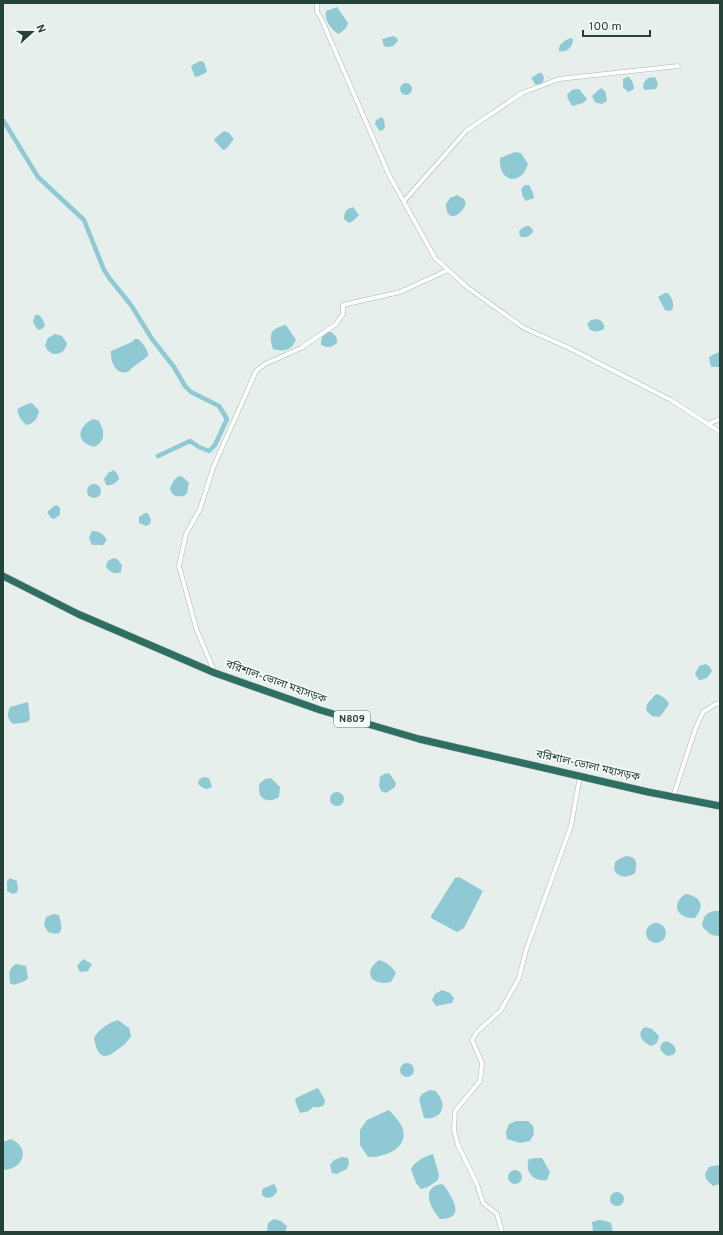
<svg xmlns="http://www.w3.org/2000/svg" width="723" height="1235" font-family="Overpass,'Noto Sans Bengali',sans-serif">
	<rect width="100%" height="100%" fill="#e6efeb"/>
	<!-- water -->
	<path fill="#8ec9d4" d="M337,7l11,16 -2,5 -7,6c-7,-3 -15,-14 -13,-23z
		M393,36l4,2 1,3 -5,5 -4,1 -5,-1 -2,-7z
		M571,38l2,1c0,8 -6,14 -14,12 -1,-7 6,-11 12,-13z
		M200,61l4,1 3,10 -8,4 -4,1 -4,-11z
		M539,73h3l2,5 -1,4 -4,3 -4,-1 -4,-6z
		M627,77h2c3,3 5,7 5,12l-6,3 -5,-5v-8z
		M655,77l3,7 -2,5 -11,1 -2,-2 1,-6 4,-4z
		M400 89a6 6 0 1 1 12 0a6 6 0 1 1-12 0Z
		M601,88l4,3 2,9c-3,5 -7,4 -12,2l-3,-6z
		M576,89h3l8,10 -4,4 -11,3 -4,-7 -1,-4 5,-5z
		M382,117l2,3 1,8 -4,3 -2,-1 -4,-6 1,-4z
		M224,131l5,2 5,6 -8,10 -3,1 -9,-10 1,-2z
		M515,152l6,1 7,11c-7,23 -30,18 -28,-6z
		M525,185h4c2,3 5,9 5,13l-8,3 -3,-4 -2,-8z
		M457,195l7,4 2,4c-4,13 -20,21 -20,1l4,-6z
		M353,207l6,8 -6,6 -4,2 -5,-4c0,-8 3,-10 9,-12z
		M529,226l4,4v2c-3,4 -8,7 -13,4l-1,-4c2,-4 6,-6 10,-6z
		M665,293h3c4,5 7,11 4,17l-3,1 -4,-1 -7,-13z
		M35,315h4l4,5 2,6 -5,4 -3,-1 -4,-7z
		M597,319c5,2 8,4 7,10 -6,3 -8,3 -14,1l-3,-6 4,-4z
		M286,325l10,15c-5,11 -13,12 -23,9 -5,-15 -2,-21 13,-24z
		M328,331c6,2 10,6 9,12 -6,5 -9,5 -16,2 0,-6 1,-10 7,-14z
		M55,334l7,2 5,7c-2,8 -5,11 -14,11l-6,-4 -2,-5 3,-7z
		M135,339h3c4,3 11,12 10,17 -7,6 -14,9 -20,16 -13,3 -18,-11 -17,-21l21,-9z
		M720,352v15h-9l-2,-9 3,-3z
		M30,403l3,1 6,7c-2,8 -4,12 -13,14l-6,-7 -3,-8 2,-2z
		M93,419l6,2 4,9v8l-4,6 -5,3c-19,-5 -17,-20 -1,-28z
		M114,470l4,5 1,4c-4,5 -7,7 -13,6l-2,-6 4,-6z
		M179,476l4,1 6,6 -2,10 -3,3c-9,1 -12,0 -14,-8l4,-8z
		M87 491a7 7 0 1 1 14 0a7 7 0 1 1-14 0Z
		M57,505l3,3v7l-6,4 -3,-1 -4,-6 7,-6z
		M145,513h3l3,7 -1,4 -4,2 -7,-3v-6z
		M92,531c8,0 11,3 15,9l-4,5h-11l-3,-7z
		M115,558l3,2 4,5 -1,7c-6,3 -11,0 -15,-5l1,-5 4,-3z
		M705,664l4,2 3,5c-3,5 -6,9 -13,9l-4,-6 4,-8z
		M656,694c5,1 11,5 13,10l-6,9 -4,4 -7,-1 -6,-6 1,-6z
		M28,702l2,16 -2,4 -15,2c-6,-5 -6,-10 -3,-17z
		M389,773l7,10 -1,4 -9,6 -5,-2 -2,-5 1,-9 4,-3z
		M203,777l6,1 3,9 -5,2 -4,-1 -5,-4 1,-4z
		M271,778l9,9 -1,10c-6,4 -15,5 -19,-2 -1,-3 -1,-8 -1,-11l6,-5z
		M330 799a7 7 0 1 1 14 0a7 7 0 1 1-14 0Z
		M626,856c12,1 11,8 9,17 -6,4 -13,5 -19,0l-2,-4 1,-7 4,-3z
		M459,877l24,14 -19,37 -7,4 -26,-14v-2l24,-38z
		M10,878l7,3 1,7 -1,4 -4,2 -6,-3v-10z
		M685,894c15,2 21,11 10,24 -17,1 -25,-13 -10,-24z
		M714,911h6v25c-9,0 -12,-3 -18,-10 1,-9 4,-13 12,-15z
		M53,914l6,1c3,11 6,23 -11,17l-4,-7 2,-8z
		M646 933a10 10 0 1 1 20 0a10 10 0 1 1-20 0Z
		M83,959l9,5 -4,7 -8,1 -3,-6z
		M379,960c8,2 13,7 17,13l-5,9c-18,5 -30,-9 -12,-22z
		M16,964l10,2 2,12 -3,3 -12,4 -3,-2c-1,-9 -2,-14 6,-19z
		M442,990l8,3 4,5 -2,5 -16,3 -4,-6 3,-6z
		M118,1020l11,8 2,8c-4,7 -8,10 -14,14 -3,2 -7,6 -12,6 -7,0 -10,-12 -11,-18 5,-9 14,-15 24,-18z
		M645,1027l7,2 7,7c-1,6 -2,8 -8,10 -8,-4 -16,-12 -6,-19z
		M666,1041c5,2 9,4 10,10l-3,4 -6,1 -5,-4 -2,-4 2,-5z
		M400 1070a7 7 0 1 1 14 0a7 7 0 1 1-14 0Z
		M318,1088l7,12 -1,5 -4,2h-7l-4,4 -9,2 -5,-12 1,-3 17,-8z
		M430,1090l6,1c2,3 5,7 6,11 3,12 -8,18 -18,16l-5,-19 3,-5z
		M389,1110c5,6 12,12 14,20 5,19 -20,28 -35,27l-8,-12v-15l7,-10z
		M516,1121h12l5,5 1,8 -4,7 -10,2 -13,-4 -1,-7 3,-8z
		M11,1139c20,9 13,30 -8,31v-28z
		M433,1154l6,21 -1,5 -10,7 -7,2 -5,-6 -5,-14c3,-7 14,-13 22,-15z
		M342,1157l6,1 1,5 -2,6 -10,5 -5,-1 -2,-8 4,-5z
		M535,1158h7l8,14 -3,8c-13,2 -23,-8 -18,-21z
		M718,1165l2,2v17l-7,2 -7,-7 -1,-5 4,-7z
		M508 1177a7 7 0 1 1 14 0a7 7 0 1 1-14 0Z
		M274,1184l3,5v3l-5,5 -6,1 -4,-3v-5l2,-2z
		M442,1184c4,3 6,7 8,11 8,13 9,24 -10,24 -10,-11 -20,-32 2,-35z
		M610 1199a7 7 0 1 1 14 0a7 7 0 1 1-14 0Z
		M274,1219l7,2 6,5 -2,6h-18l1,-9z
		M599,1220l7,1 5,2 2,9h-20l-1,-10z"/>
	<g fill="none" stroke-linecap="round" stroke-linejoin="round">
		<!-- canal -->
		<path stroke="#8ec9d4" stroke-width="4.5" d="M3,120l35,57 46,43 20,50 6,9 21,26 21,34 22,28 11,19 6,6 28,14 8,13 -12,26 -6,6 -10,-4 -9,-6 -32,15"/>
		<defs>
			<path id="street" d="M317,3v9l4,6 68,157 46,83 32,29 57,41 43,19 104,53 49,32
				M404,201l62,-70 56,-38 37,-14 119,-13
				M708,424l12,-5
				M215,673l-18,-42 -18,-65 7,-32 14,-25 13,-41 43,-97 9,-7 36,-16 35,-24 7,-10v-9l57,-13 48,-22
				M673,797l23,-70 7,-15 13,-8 4,-1
				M502,1232l-5,-18 -14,-11 -6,-19 -19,-39 -4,-15 1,-19 25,-30 2,-18 -10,-23 5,-8 24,-22 18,-32 7,-28 45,-124 9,-50"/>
			<path id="highway" d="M3,576l75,38 137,59 105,37 99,29 229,53 72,14"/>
		</defs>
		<!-- street casing -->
		<use href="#street" stroke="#a8b8b2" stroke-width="5"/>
		<!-- highway casing -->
		<use href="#highway" stroke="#c2cac8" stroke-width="8"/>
		<!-- street -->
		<use href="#street" stroke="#fff" stroke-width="4"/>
		<!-- highway -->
		<use href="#highway" stroke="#2f6f62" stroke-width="7"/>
	</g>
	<g text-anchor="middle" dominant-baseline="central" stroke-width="3.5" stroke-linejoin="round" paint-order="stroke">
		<!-- shield labels -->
		<rect fill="#f7fbf9" stroke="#637a73" stroke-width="1" x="334" y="711" width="36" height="16" rx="3"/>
		<g font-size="10" font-weight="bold" fill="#24423a">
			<text x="352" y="719">N809</text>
		</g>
		<!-- street labels -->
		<g font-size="11" fill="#24423a" stroke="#f7fbf9">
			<text transform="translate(276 682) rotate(20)">বরিশাল-ভোলা মহাসড়ক</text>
			<text transform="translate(588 766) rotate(13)">বরিশাল-ভোলা মহাসড়ক</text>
		</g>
	</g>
	<!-- border -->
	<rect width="723" height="1235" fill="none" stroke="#24423a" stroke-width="8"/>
	<!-- north arrow -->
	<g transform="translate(32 32) rotate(69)" stroke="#f7fbf9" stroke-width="3" paint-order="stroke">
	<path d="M0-3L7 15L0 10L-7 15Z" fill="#24423a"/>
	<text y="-6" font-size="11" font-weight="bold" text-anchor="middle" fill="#24423a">N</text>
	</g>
	<!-- scale -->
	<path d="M583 30v6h67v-6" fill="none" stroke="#24423a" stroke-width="2"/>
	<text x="589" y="30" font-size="12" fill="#24423a" stroke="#f7fbf9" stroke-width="3" paint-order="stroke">100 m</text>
</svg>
